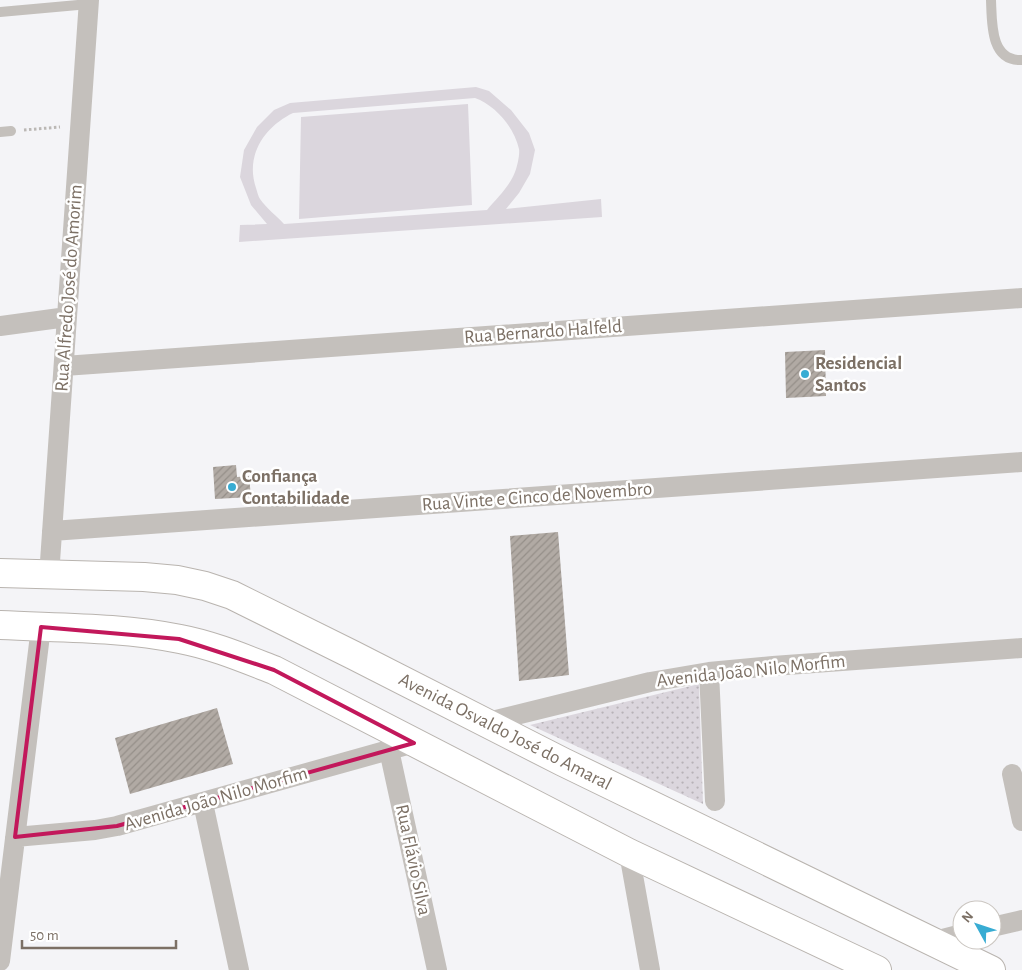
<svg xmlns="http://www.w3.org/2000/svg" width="1022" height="970" font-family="'Alegreya Sans',sans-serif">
	<defs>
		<pattern id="park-dots" width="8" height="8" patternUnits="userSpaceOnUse" patternTransform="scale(1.25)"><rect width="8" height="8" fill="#dbd6dd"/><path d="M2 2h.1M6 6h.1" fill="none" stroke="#b7b2b7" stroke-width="1.8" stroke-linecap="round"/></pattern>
		<pattern id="building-hatch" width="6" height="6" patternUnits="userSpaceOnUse" patternTransform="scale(1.25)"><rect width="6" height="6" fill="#b1aaa4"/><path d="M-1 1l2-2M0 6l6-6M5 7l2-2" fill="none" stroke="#958f89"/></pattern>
	</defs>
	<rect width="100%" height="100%" fill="#f4f4f7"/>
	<!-- park -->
	<path fill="url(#park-dots)" d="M699,684l4,120 -173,-79z"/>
	<!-- pitch -->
	<path fill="#dbd6dd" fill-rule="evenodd" d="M476,87l13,4 22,19 18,23 6,17 -5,24 -11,19 -13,16 95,-10 1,18 -363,25 1,-17 27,-1 -16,-19 -11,-28 4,-27 13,-23 17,-17 16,-7zM475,98c20,7 39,29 44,51 1,6 -2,18 -4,23 -5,14 -19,27 -28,38l-203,14c-7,-8 -18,-16 -24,-25 -2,-3 -3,-8 -4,-11 -11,-32 8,-61 37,-75z
		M468,104l4,101 -173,14 2,-102z"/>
	<!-- building -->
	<path fill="url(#building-hatch)" d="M825,350l1,46 -40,2 -1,-46z
		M236,465l1,12 12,-1 2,21 -36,2 -2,-32z
		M558,532l11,143 -50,6 -9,-145z
		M217,708l16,56 -103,30 -15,-56z"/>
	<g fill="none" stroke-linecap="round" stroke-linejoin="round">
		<defs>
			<path id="secondary" d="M0,573l144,4 33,3 28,6 27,9 121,60 210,107 428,208
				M0,625c60,3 121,2 180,14 32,6 63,19 94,31l355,183 248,117"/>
		</defs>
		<!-- secondary casing -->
		<use href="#secondary" stroke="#b9b4af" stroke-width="30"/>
		<!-- path -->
		<path stroke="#bbb8b5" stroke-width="3" stroke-dasharray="2.5 2.5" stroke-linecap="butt" d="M24,130l36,-3"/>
		<!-- service -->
		<path stroke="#c4c0bc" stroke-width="10" d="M991,0c1,22 -1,62 31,60
			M0,12l89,-8
			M0,132l11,-1"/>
		<!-- minor -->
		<path stroke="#c4c0bc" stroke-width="20" d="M0,326l67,-9
			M64,366l958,-68
			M52,531l970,-69
			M49,576l40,-576
			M709,672l6,129
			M484,723l166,-41 59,-10 64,-6 249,-18
			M389,750l48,220
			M1012,774l10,47
			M203,803l36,167
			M15,837l80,-7 22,-4 297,-83
			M629,853l21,117
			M992,927l30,-7
			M931,942l31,-8
			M0,961l41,-334"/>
		<!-- secondary -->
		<use href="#secondary" stroke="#fff" stroke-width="28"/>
	</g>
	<!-- marked area -->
	<path fill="none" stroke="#c2185b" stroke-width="4" stroke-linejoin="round" d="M41,627l138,12 95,31 140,73 -297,83 -102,11z"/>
	<!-- markers -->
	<g fill="#38acd3" stroke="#fff" stroke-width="2">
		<circle cx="805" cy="374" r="5"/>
		<circle cx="232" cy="487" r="5"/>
	</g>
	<g text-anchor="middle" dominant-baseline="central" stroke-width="5" stroke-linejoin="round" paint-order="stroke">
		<!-- street labels -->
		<g font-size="19" fill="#7c7065" stroke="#fff">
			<text transform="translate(69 288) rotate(-86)">Rua Alfredo José do Amorim</text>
			<text transform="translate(543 332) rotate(-4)">Rua Bernardo Halfeld</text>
			<text transform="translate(537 497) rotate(-4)">Rua Vinte e Cinco de Novembro</text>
			<text transform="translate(751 671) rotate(-6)">Avenida João Nilo Morfim</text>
			<text transform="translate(505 732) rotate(27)">Avenida Osvaldo José do Amaral</text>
			<text transform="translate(216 799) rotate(-16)">Avenida João Nilo Morfim</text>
			<text transform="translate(413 860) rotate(78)">Rua Flávio Silva</text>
		</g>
		<!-- poi labels -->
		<g font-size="19" font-weight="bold" fill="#7c7065" stroke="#fff" text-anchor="start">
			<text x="815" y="363">Residencial<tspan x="815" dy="22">Santos</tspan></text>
			<text x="242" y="476">Confiança<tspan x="242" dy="22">Contabilidade</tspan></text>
		</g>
	</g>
	<!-- north arrow -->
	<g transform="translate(977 925) rotate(310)"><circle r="24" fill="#ffffff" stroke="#cbc6c1"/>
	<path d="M0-4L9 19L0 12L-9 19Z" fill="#38acd3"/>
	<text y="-8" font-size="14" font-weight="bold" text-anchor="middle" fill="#7c7065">N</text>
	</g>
	<!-- scale -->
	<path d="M22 940v8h154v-8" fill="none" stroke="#7c7065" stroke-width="2.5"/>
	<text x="30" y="940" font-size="15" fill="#7c7065" stroke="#ffffff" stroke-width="4" paint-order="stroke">50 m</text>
</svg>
